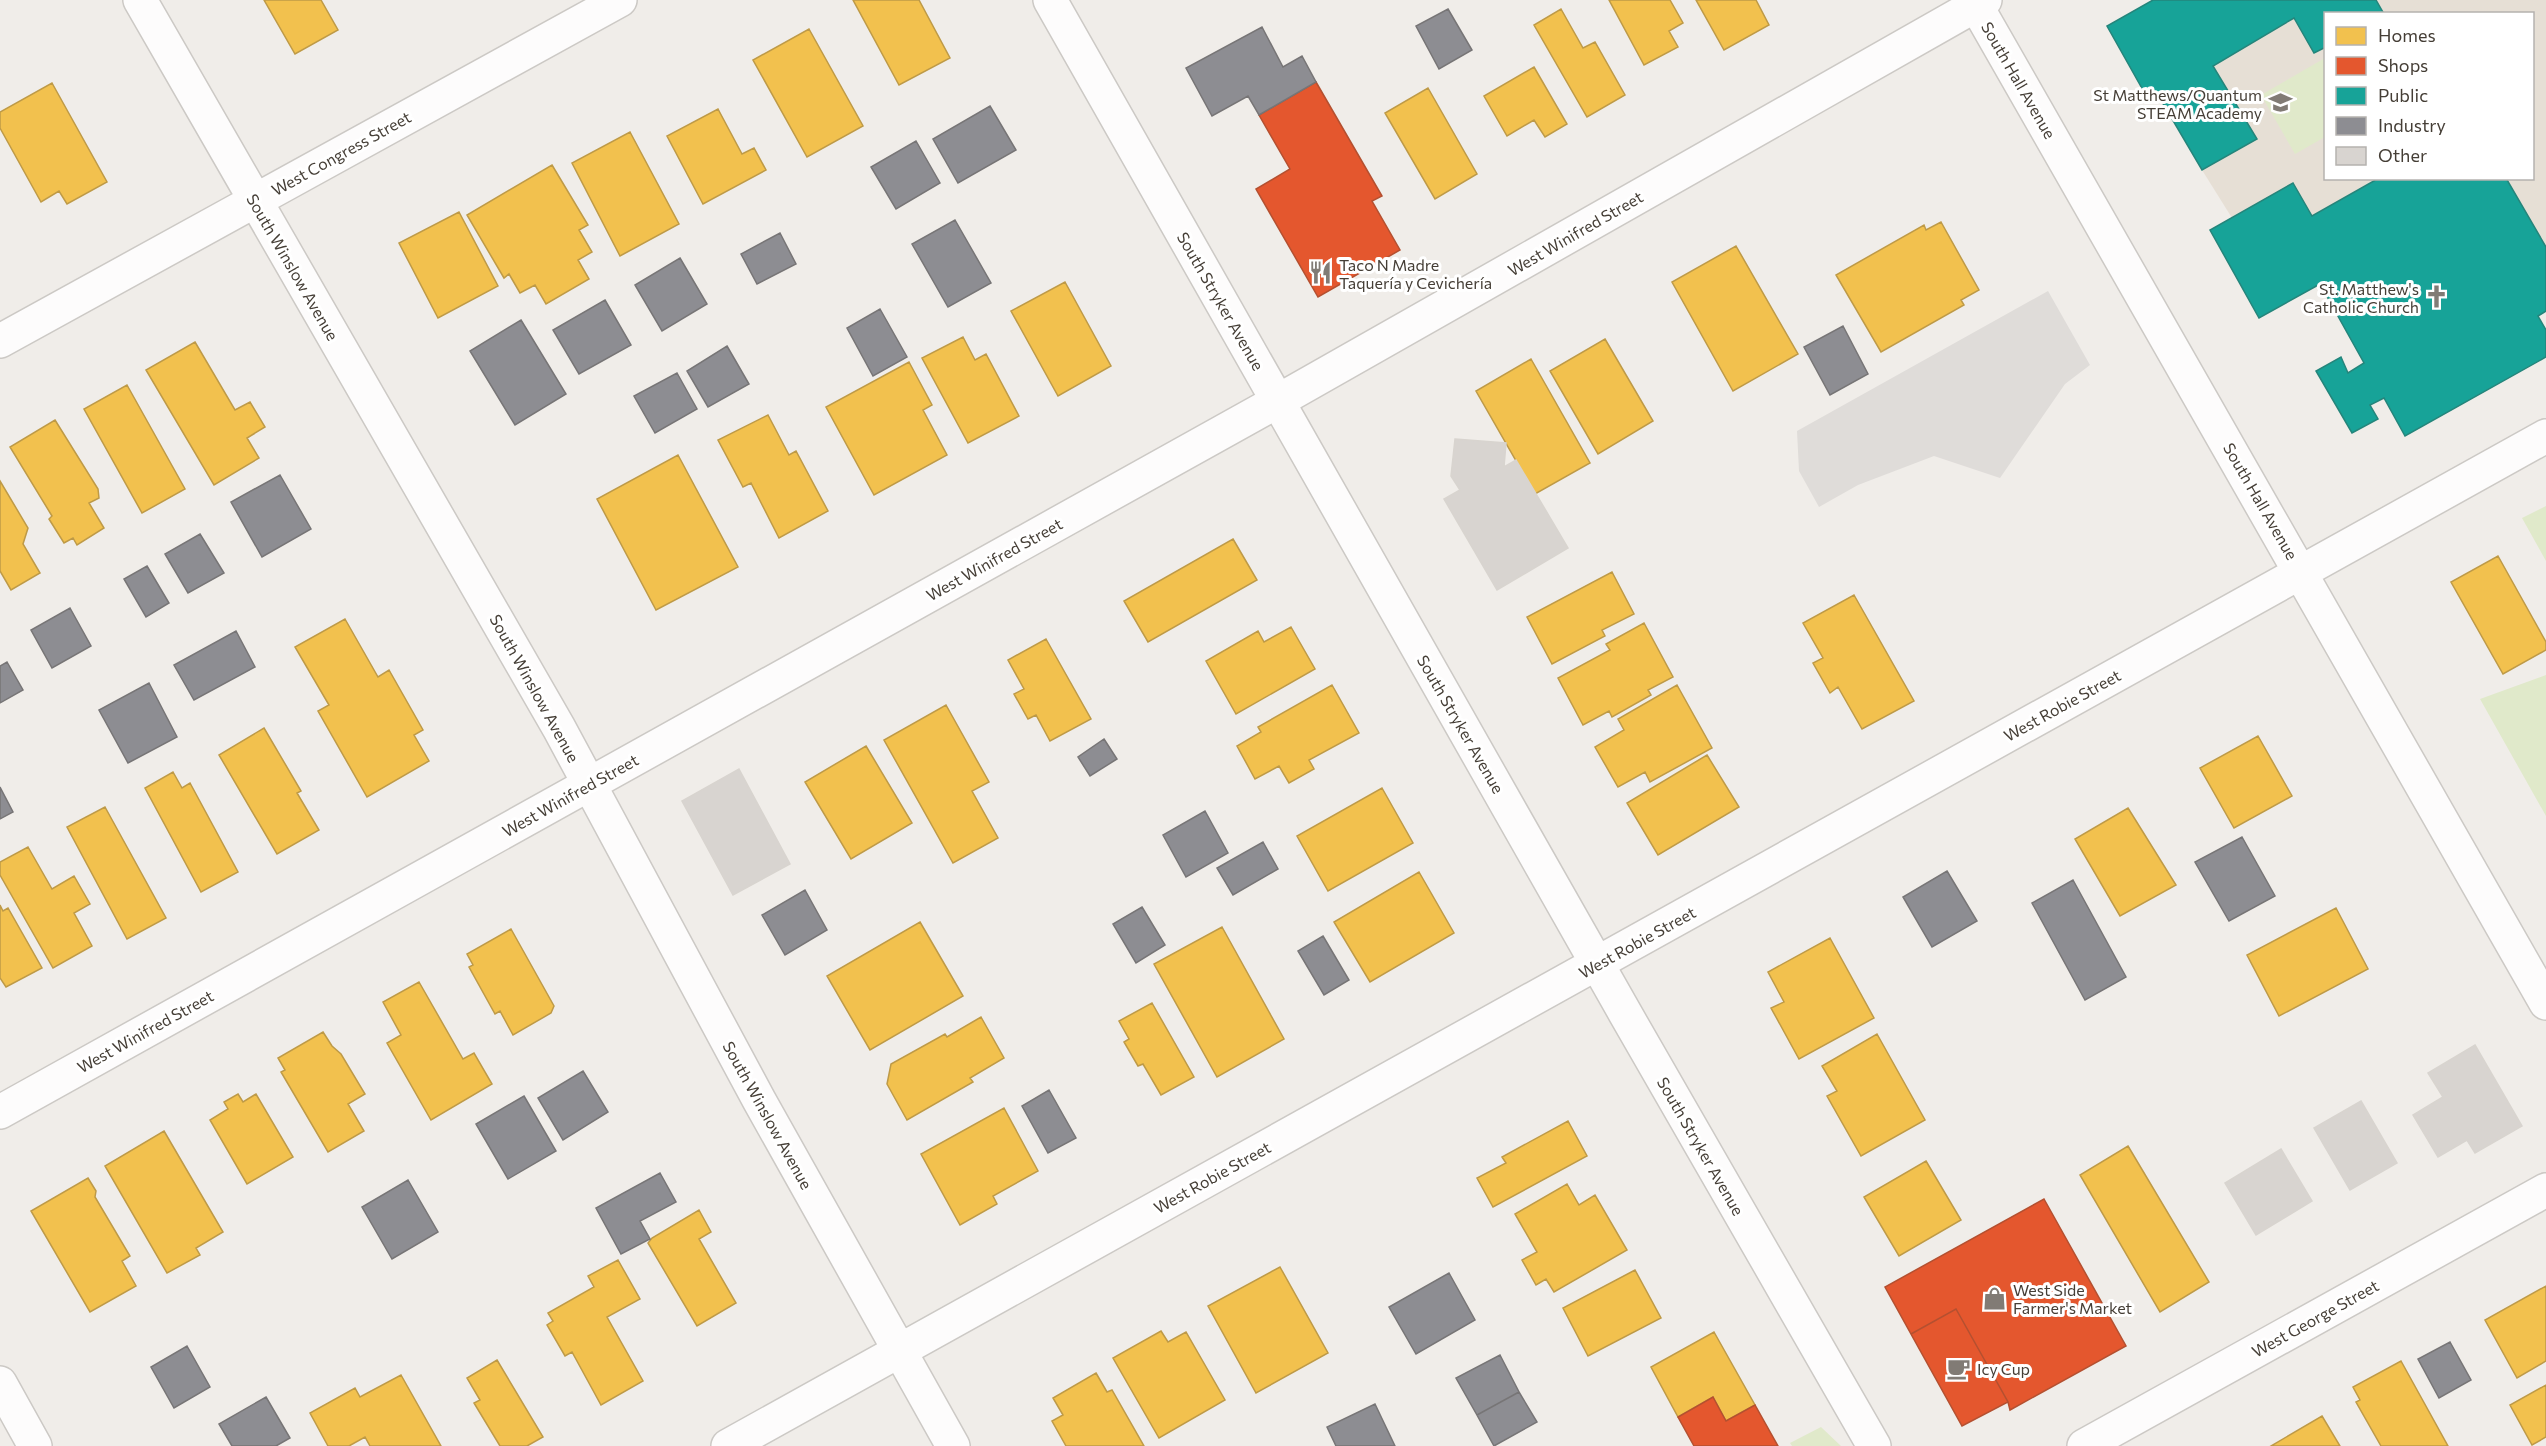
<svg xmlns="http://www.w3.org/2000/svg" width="2546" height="1446" font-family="Commissioner,sans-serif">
	<rect width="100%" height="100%" fill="#f0ede9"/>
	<!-- education -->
	<path fill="#e6dfd5" d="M2376,0h170v247l-40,-68 26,-1v-164l-148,-1z
		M2294,18l20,35 11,-6 1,131 53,1 -67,37 -19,-33 -61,35 -30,-48 54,-31 -43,-73z"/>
	<!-- green -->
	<path fill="#e0e9ca" d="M2325,58v79l-30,17 -34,-59z
		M2546,506v55l-24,-43z
		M2546,675v141l-66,-117z
		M1821,1427l20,19h-49l-2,-3z"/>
	<!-- parking -->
	<path fill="#dfdcd9" d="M2048,291l42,74 -25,19 -65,94 -66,-22 -76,29 -39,22 -20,-36 -2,-40z"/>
	<!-- homes -->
	<path fill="#f2c14e" stroke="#be9a47" stroke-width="1.5" d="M264,0h57l17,30 -43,24z
		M853,0h66l31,58 -51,27z
		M1609,0h61l13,23 -14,8 9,16 -34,18z
		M1696,0h60l13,25 -45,25z
		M1561,9l22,39 12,-6 30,53 -38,22 -53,-92z
		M809,29l54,97 -56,31 -54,-97z
		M1534,67l33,57 -22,13 -11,-17 -27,16 -23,-40z
		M52,83l55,99 -40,22 -8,-13 -18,11 -41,-74v-16z
		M1428,88l49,86 -42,25 -50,-86z
		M718,109l24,45 12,-6 12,22 -63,34 -36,-68z
		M630,132l49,92 -59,32 -48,-93z
		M552,165l36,60 -9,5 13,22 -14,8 11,19 -43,25 -11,-19 -15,8 -11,-19 -5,4 -37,-63z
		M459,212l39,74 -60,32 -39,-75z
		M1941,222l38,68 -18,10 3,5 -83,47 -45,-77 88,-50 2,5z
		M1736,246l62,108 -65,37 -61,-109z
		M1065,282l46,84 -53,30 -47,-85z
		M963,337l12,23 11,-6 33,62 -51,27 -46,-85z
		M1605,339l48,82 -55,33 -48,-83z
		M195,342l40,68 15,-8 15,25 -18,11 12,20 -45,27 -68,-115z
		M1531,359l59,104 -55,31 -59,-103z
		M909,362l23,43 -9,5 24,45 -73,40 -48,-88z
		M127,385l58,104 -43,24 -58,-104z
		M768,415l21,40 7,-4 32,60 -49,27 -28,-55 -8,4 -25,-47z
		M55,420l43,69 1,9 -10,5 15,25 -27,17 -4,-7 -9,5 -15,-24 3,-3 -42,-69z
		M678,455l60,112 -82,43 -59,-111z
		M0,481l28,47 -5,16 17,29 -29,17 -11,-19z
		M1233,539l24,41 -109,62 -24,-41z
		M2498,556l48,86v8l-43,24 -52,-92z
		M1612,572l22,42 -32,16 3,6 -53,28 -25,-47z
		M1854,595l60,106 -52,28 -24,-42 -8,6 -17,-30 10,-5 -20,-35z
		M345,619l33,58 11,-7 34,60 -9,5 15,26 -62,36 -49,-86 11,-6 -34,-58z
		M1644,623l29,54 -25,13 3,5 -39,22 -3,-6 -26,14 -25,-47 52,-28 -4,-6z
		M1291,627l24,42 -79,45 -30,-53 52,-30 6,11z
		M1046,639l45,80 -41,22 -14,-26 -8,4 -14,-25 10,-5 -16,-29z
		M1332,685l27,48 -50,27 5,9 -25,14 -10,-17 -24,13 -18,-33 24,-14 -3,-5z
		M1677,685l35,63 -62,34 -5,-10 -27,15 -23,-40 29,-17 -6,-11z
		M946,705l43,77 -17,9 26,47 -45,25 -69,-123z
		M264,728l37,63 -4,2 22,37 -42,24 -58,-99z
		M2258,736l34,60 -58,32 -34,-60z
		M866,746l46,77 -61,36 -46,-77z
		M1707,755l32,52 -81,48 -31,-52z
		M173,772l9,16 8,-5 48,89 -37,20 -56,-104z
		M1382,788l31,55 -85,48 -31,-55z
		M105,807l61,111 -39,21 -60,-112z
		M2128,808l48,77 -56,31 -45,-77z
		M28,847l24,42 22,-13 16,28 -16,9 18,33 -39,22 -53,-93v-13z
		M1419,872l35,61 -84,49 -36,-60z
		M0,905l3,6 5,-3 34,60 -36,19 -6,-9z
		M2336,908l32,61 -89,47 -32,-61z
		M920,922l43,74 -93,54 -43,-74z
		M1222,927l62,112 -67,38 -63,-113z
		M511,929l43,77 -3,7 -38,22 -13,-24 -5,3 -26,-47 4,-2 -6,-11z
		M1830,938l44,80 -75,41 -28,-51 13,-6 -16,-30z
		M419,982l44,77 11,-6 18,31 -61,36 -44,-77 14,-8 -18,-33z
		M1152,1003l42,74 -33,18 -18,-31 -5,2 -14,-24 5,-3 -10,-18z
		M981,1017l23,41 -34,20 3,4 -66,38 -20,-36 4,-20 54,-30 2,3z
		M323,1032l9,14 9,8 24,40 -17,10 16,27 -36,21 -47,-80 4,-2 -7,-12z
		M1877,1034l48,86 -64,36 -34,-60 10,-5 -15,-25z
		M238,1094l5,8 13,-8 37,63 -46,27 -37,-64 18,-11 -4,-7z
		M1004,1108l34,63 -45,25 4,8 -37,21 -39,-71z
		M1568,1121l19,35 -94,51 -16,-29 29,-15 -4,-6z
		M164,1131l59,101 -27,16 4,7 -33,18 -62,-107z
		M2128,1146l81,136 -49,30 -80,-137z
		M1926,1161l35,59 -62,36 -35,-59z
		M88,1178l8,13 -1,6 35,59 -8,5 14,25 -46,26 -59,-101z
		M1567,1184l12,21 16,-10 32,55 -73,42 -8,-13 -10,6 -14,-25 15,-8 -22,-38z
		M699,1210l12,22 -12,7 37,64 -39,23 -49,-83 4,-5z
		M618,1260l22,39 -33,18 36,64 -42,24 -29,-53 -7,4 -18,-31 6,-4 -5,-8 46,-26 -6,-11z
		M1280,1267l48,86 -72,40 -48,-87z
		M1635,1270l26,48 -73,38 -25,-48z
		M2546,1286v75l-29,17 -32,-58z
		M1161,1331l7,11 18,-10 39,68 -66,38 -46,-80z
		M1714,1332l41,73 -29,16 -13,-24 -35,20 -27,-50z
		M497,1360l46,77 -16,9h-27l-26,-43 6,-3 -13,-22z
		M2401,1361l47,85h-67l-25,-44 4,-2 -7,-13z
		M1096,1373l11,19 5,-2 32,56h-78l-14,-25 11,-6 -10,-17z
		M401,1375l40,71h-71l-5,-9 -16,9h-21l-18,-33 45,-25 5,9z
		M2546,1385v52l-14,8 -22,-40z
		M2322,1416l18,30h-69z"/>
	<!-- shops -->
	<path fill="#e4572e" stroke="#b45030" stroke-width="1.5" d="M1316,82l66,114 -10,5 28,49 -82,47 -62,-108 34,-20 -31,-54z
		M2044,1199l82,147 -116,64 -2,-8 -52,-93 -45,25 -26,-47z
		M1956,1309l52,93 -46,24 -51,-92z
		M1713,1397l13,24 29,-16 23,41h-84l-16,-29z"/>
	<!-- public -->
	<path fill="#17a398" stroke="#25857b" stroke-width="1.5" d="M2153,0h223l8,14h-58v33l-12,6 -20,-35 -81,48 44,73 -55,31 -44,-75 -10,4 -41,-73z
		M2379,178h127l40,69v64l-8,5 8,14v27l-141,79 -21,-38 -14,7 8,14 -26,14 -36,-62 25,-14 7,16 16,-10 -44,-79 -61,34 -49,-88 83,-47 19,33z"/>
	<!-- industry -->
	<path fill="#8d8d92" stroke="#777576" stroke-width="1.5" d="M1448,9l24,41 -33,19 -23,-43z
		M1262,27l21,40 19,-11 14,26 -57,33 -11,-19 -36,20 -26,-48z
		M990,106l26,44 -58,33 -25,-44z
		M916,141l24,42 -44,26 -25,-42z
		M955,220l36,63 -43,24 -36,-63z
		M780,233l16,31 -39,20 -16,-30z
		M680,258l27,46 -45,27 -27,-46z
		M605,300l26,45 -52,29 -26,-44z
		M880,309l27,48 -34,19 -26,-48z
		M521,320l45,74 -51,31 -45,-74z
		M1843,326l25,48 -38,21 -26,-48z
		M727,346l22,38 -41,23 -21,-36z
		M677,373l20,36 -42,24 -21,-37z
		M280,475l31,54 -49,28 -31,-55z
		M200,534l24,39 -36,20 -23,-39z
		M147,566l22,37 -23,14 -22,-38z
		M70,608l21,38 -39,22 -21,-38z
		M236,631l19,36 -61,33 -20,-35z
		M7,662l16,28 -23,13v-37z
		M149,683l28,54 -49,26 -29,-53z
		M1104,739l13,20 -27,17 -12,-19z
		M0,787l13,25 -13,7z
		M1205,811l23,42 -42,24 -23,-42z
		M2242,837l33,59 -46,25 -34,-59z
		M1263,842l15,27 -45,26 -16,-27z
		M1947,871l30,50 -45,26 -29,-50z
		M2073,880l53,97 -41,23 -53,-97z
		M805,890l22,40 -42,25 -23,-40z
		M1142,907l23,38 -29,18 -23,-39z
		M1323,936l26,44 -25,15 -26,-44z
		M583,1071l25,41 -45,28 -25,-42z
		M1049,1090l27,48 -28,15 -26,-47z
		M524,1096l32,55 -48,28 -32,-55z
		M660,1173l16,29 -36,19 10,18 -29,15 -25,-46z
		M408,1180l30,52 -46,27 -30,-52z
		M1449,1273l26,47 -59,34 -27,-47z
		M2450,1342l21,38 -32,18 -21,-39z
		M187,1346l23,41 -36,21 -23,-41z
		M1500,1355l19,37 -42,23 -21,-37z
		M1519,1392l18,30 -43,24 -17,-31z
		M266,1397l24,41 -14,8h-44l-13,-22z
		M1375,1404l20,42h-59l-9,-19z"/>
	<!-- building -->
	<path fill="#d8d4d0" stroke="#d8d4cf" stroke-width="1.5" d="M1455,439l51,4 -2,24 12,-7 52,88 -71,42 -53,-91 16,-9 -9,-14z
		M739,769l51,95 -57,31 -51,-94z
		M2475,1045l47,81 -47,27 -8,-13 -29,17 -25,-42 30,-18 -15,-24z
		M2361,1101l36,62 -47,27 -36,-62z
		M2281,1149l31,52 -56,34 -31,-52z"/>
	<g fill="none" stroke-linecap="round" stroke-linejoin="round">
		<defs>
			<path id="minor" d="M140,0l419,728 200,372 194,346
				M1050,0l575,1013 249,433
				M1973,0l573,1003
				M0,341l620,-341
				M0,1112l1278,-711 707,-401
				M0,1383l35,63
				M728,1446l1818,-1010"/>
			<path id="tertiary" d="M2084,1446l462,-256"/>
		</defs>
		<!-- minor casing -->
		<use href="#minor" stroke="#ccc9c5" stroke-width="36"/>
		<!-- tertiary casing -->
		<use href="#tertiary" stroke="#ccc9c5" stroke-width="36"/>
		<!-- minor -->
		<use href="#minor" stroke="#fdfcfc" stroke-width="33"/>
		<!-- tertiary -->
		<use href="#tertiary" stroke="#fdfcfc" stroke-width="33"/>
	</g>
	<!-- icons -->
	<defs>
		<symbol id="school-bare" viewBox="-9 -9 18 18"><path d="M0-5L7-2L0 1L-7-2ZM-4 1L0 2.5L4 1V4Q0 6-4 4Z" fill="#817b75" stroke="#fff" stroke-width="2.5" paint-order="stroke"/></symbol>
		<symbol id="restaurant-bare" viewBox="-9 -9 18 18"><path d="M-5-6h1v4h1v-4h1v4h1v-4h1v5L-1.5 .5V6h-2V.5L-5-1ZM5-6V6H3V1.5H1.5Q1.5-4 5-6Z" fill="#817b75" stroke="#fff" stroke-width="2.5" paint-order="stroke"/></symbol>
		<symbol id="church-bare" viewBox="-9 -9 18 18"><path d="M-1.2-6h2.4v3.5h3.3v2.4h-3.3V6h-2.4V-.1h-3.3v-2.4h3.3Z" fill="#817b75" stroke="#fff" stroke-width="2.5" paint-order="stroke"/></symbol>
		<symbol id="shop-bare" viewBox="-9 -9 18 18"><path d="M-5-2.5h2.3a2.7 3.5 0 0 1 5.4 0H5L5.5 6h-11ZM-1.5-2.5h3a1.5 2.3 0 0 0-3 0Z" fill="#817b75" stroke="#fff" stroke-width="2.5" paint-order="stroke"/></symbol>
		<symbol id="cafe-bare" viewBox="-9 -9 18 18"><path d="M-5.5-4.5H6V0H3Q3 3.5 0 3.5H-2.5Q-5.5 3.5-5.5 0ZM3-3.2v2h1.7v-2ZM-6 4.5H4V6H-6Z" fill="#817b75" stroke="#fff" stroke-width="2.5" paint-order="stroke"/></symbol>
	</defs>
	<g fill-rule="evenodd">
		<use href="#school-bare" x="2264" y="86" width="33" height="33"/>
		<use href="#restaurant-bare" x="1304" y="256" width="33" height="33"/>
		<use href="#church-bare" x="2420" y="280" width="33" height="33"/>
		<use href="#shop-bare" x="1978" y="1282" width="33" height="33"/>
		<use href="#cafe-bare" x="1942" y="1352" width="33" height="33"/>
	</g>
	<g text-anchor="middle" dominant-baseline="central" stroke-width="6" stroke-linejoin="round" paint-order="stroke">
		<!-- street labels -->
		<g font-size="16" fill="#453e36" stroke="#fff">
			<text transform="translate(2019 80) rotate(60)">South Hall Avenue</text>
			<text transform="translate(341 153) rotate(-29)">West Congress Street</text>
			<text transform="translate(1575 233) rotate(-30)">West Winifred Street</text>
			<text transform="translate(293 267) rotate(60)">South Winslow Avenue</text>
			<text transform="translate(1221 301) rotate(60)">South Stryker Avenue</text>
			<text transform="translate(2261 501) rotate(60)">South Hall Avenue</text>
			<text transform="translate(994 559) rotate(-29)">West Winifred Street</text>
			<text transform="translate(535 688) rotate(61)">South Winslow Avenue</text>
			<text transform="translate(2062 705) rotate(-29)">West Robie Street</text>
			<text transform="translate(1461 724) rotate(60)">South Stryker Avenue</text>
			<text transform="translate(570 795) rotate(-29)">West Winifred Street</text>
			<text transform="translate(1637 942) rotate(-29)">West Robie Street</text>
			<text transform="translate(145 1031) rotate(-29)">West Winifred Street</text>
			<text transform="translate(768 1115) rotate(61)">South Winslow Avenue</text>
			<text transform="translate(1701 1146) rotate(60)">South Stryker Avenue</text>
			<text transform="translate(1212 1177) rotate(-29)">West Robie Street</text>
			<text transform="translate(2315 1318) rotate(-29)">West George Street</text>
		</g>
		<!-- poi labels -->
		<g font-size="16" fill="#453e36" stroke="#fff" text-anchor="start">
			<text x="2262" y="94" text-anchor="end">St Matthews/Quantum<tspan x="2262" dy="18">STEAM Academy</tspan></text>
			<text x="1339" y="264">Taco N Madre<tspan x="1339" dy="18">Taquería y Cevichería</tspan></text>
			<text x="2419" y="288" text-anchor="end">St. Matthew's<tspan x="2419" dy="18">Catholic Church</tspan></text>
			<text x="2013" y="1289">West Side<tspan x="2013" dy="18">Farmer's Market</tspan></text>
			<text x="1977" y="1368">Icy Cup</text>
		</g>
	</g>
	<!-- legend -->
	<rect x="2324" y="12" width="210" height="168" fill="#ffffff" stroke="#b5b2af" stroke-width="1.5"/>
	<rect x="2336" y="27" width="30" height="18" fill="#f2c14e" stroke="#b5b2af" stroke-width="1.5"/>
	<text x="2378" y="42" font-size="18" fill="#453e36">Homes</text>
	<rect x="2336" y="57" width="30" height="18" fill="#e4572e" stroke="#b5b2af" stroke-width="1.5"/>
	<text x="2378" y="72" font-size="18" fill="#453e36">Shops</text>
	<rect x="2336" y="87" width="30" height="18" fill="#17a398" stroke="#b5b2af" stroke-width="1.5"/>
	<text x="2378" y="102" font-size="18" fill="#453e36">Public</text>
	<rect x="2336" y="117" width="30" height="18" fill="#8d8d92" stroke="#b5b2af" stroke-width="1.5"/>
	<text x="2378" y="132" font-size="18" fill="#453e36">Industry</text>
	<rect x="2336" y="147" width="30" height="18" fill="#d8d4d0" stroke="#b5b2af" stroke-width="1.5"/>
	<text x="2378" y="162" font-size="18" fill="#453e36">Other</text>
</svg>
